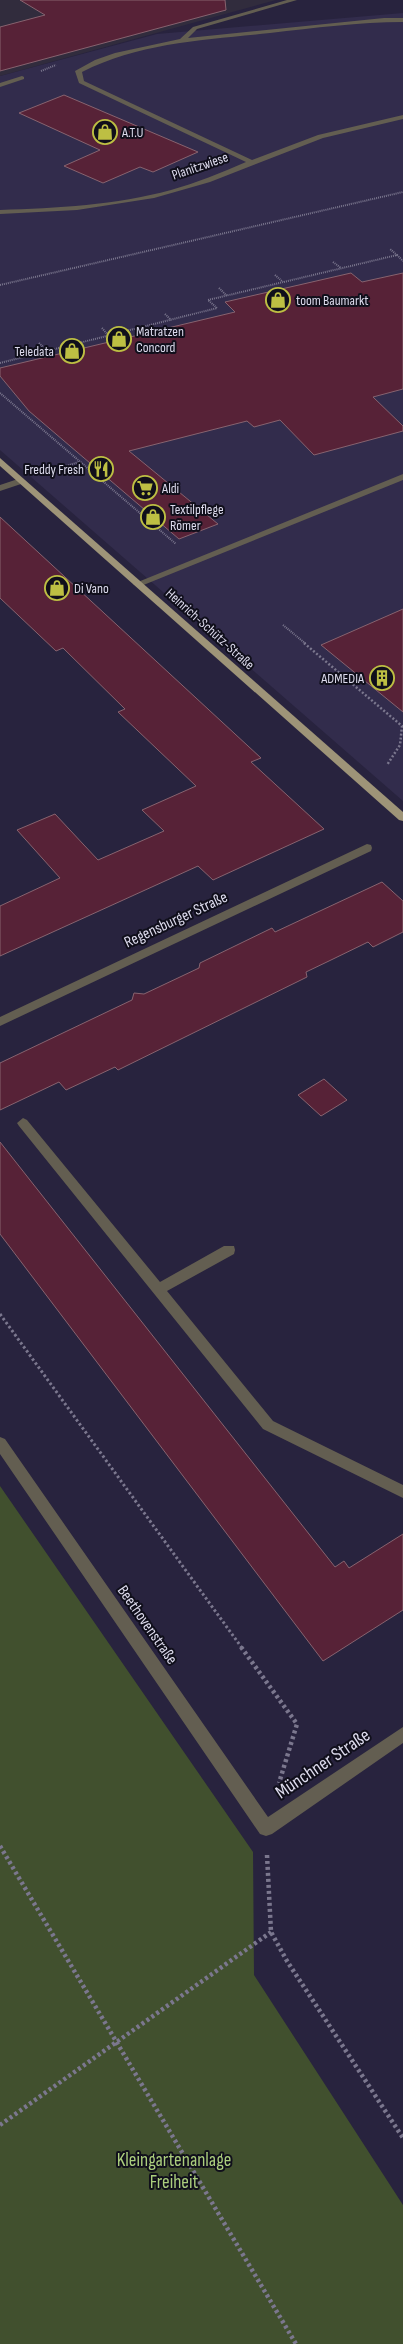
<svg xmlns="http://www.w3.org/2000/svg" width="403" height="2344" font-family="'Sofia Sans Condensed',sans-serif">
	<rect width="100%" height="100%" fill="#28233e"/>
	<!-- built -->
	<path fill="#322c4c" d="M403,13v788l-403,-351v-374l157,-42z"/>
	<!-- industrial -->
	<path fill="#312c3d" d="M0,0h276l-276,76z"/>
	<!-- green -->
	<path fill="#41502e" d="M0,1486l253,366 1,123 149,230v139h-403z"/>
	<!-- building -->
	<path fill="#572237" stroke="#87636f" d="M20,0h205l1,10 -226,61v-44l45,-12z
		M64,95l134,57 -45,20 -13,-5 -37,16 -39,-17 36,-16 -81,-37z
		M351,273l11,9 41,-9v116l-30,8 30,29v5l-89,24 -34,-35 -26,7 -7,-6 -118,30 89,73 -39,15 -150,-128 -29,-35v-8l235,-56 -10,-10z
		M0,517l261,241 -10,4 73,67 -111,51 -15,-14 -198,90v-50l60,-28 -43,-48 38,-16 43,46 66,-29 -22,-21 54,-24 -78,-74 7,-3 -62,-61 -7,3 -56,-53z
		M403,609v103l-82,-67z
		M382,882l21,19v31l-30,15 -5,-5 -37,18 -25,12 1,5 -189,93 -3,-3 -49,23 -7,-8 -59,28v-47l132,-63 2,-7 10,1 55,-26 1,-5 72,-35 3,4z
		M324,1079l23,21 -26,16 -23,-21z
		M0,1142l335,425 9,-6 5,7 54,-34v76l-80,51 -323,-427z"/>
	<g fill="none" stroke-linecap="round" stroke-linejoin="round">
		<!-- path-far3 -->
		<path stroke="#7b778e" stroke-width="2" stroke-dasharray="1 1" stroke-linecap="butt" d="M41,71l15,-6
			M397,255l6,6
			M333,262l8,6
			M275,275l8,7
			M0,285l403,-93
			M219,288l8,8
			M165,314l6,6
			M102,328l6,7
			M39,343l8,8
			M0,363l217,-55 -9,-8 189,-45 -7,-6
			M0,393l176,151
			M47,472l32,-10
			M283,625l23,19"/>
		<!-- path-far2 -->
		<path stroke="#7b778e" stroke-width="2.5" stroke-dasharray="2 2" stroke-linecap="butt" d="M304,643l98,83 -2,19 -13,20"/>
		<!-- path-far1 -->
		<path stroke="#7b778e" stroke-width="3" stroke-dasharray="2.5 2.5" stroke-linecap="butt" d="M0,1314l242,334"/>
		<!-- path -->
		<path stroke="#7b778e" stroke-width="4.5" stroke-dasharray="3 3" stroke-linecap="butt" d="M241,1647l56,77 -18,59
			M0,1846l296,498
			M267,1855l4,77 16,29 116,177
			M0,2125l271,-193"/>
		<!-- minor -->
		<path fill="#635e51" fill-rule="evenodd" d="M287,0h10l-100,29 -9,9 196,-20h19v4c-44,0 -89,6 -133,11 -64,7 -129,9 -188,39l2,9 168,79 66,-25 85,-20v4l-80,19 -113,44 -56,16 -77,12 -77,4v-4c57,-2 116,-5 171,-20 25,-7 50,-17 75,-28l-167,-79 -4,-12 20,-11 20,-7 65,-14 13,-12z
			M22,76l2,1v2l-24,8v-4z
			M403,474v6l-262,106 -3,1 -5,-3z
			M21,478l3,1v4l-24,8v-6z
			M367,844l4,1 1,3 -1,3 -371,175v-9z
			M23,1118l4,2 133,162 64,-36h10l1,4 -1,4 -67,37 106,130 130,64v13l-140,-69 -244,-303 -2,-3z
			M0,1437l5,2 263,378 135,-90v16l-131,91 -6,2 -6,-2 -260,-380z"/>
		<!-- major -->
		<path fill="#9e9478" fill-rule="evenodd" d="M0,458l403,354v9l-4,-1 -399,-354z"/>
	</g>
	<!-- icons -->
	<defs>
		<symbol id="shop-ring" viewBox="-11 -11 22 22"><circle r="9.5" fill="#100f1b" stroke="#bdbf43" stroke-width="1.5"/><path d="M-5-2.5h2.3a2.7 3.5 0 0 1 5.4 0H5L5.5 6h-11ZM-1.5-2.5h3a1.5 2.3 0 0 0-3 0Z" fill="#bdbf43"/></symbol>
		<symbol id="restaurant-ring" viewBox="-11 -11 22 22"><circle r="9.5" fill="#100f1b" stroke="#bdbf43" stroke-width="1.5"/><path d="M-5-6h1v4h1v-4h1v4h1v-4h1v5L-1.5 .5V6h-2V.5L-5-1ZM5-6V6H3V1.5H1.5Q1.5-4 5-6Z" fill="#bdbf43"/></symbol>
		<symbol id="supermarket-ring" viewBox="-11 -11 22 22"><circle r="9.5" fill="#100f1b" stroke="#bdbf43" stroke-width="1.5"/><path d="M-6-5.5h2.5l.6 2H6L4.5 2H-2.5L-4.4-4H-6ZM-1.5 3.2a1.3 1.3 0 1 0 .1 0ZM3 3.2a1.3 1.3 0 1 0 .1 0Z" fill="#bdbf43"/></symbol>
		<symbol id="building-ring" viewBox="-11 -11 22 22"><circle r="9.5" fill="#100f1b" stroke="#bdbf43" stroke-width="1.5"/><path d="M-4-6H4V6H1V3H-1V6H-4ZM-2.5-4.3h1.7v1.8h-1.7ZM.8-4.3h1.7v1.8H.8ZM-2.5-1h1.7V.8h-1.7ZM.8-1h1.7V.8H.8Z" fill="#bdbf43"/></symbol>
	</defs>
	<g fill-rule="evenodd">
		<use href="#shop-ring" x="91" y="118" width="28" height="28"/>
		<use href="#shop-ring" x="264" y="286" width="28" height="28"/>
		<use href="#shop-ring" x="105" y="325" width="28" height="28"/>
		<use href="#shop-ring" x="58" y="337" width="28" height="28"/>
		<use href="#restaurant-ring" x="87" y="455" width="28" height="28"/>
		<use href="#supermarket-ring" x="131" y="474" width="28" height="28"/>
		<use href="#shop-ring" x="139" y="503" width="28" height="28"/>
		<use href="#shop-ring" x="43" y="574" width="28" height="28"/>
		<use href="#building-ring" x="368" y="664" width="28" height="28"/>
	</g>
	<g text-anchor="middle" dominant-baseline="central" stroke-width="4" stroke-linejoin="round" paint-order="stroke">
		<!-- far-poi labels -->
		<g font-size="14" fill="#dddbed" stroke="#100f1b" text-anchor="start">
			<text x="122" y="132">A.T.U</text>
			<text x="296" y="300">toom Baumarkt</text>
			<text x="136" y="331">Matratzen<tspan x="136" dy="16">Concord</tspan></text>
			<text x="54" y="351" text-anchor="end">Teledata</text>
			<text x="84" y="469" text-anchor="end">Freddy Fresh</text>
			<text x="162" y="488">Aldi</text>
			<text x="170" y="509">Textilpflege<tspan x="170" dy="16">Römer</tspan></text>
			<text x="74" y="588">Di Vano</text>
			<text x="364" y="678" text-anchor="end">ADMEDIA</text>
		</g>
		<!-- far-street labels -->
		<g font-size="14" fill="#dddbed" stroke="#100f1b">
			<text transform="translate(200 166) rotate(-19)">Planitzwiese</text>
			<text transform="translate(210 629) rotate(42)">Heinrich-Schütz-Straße</text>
		</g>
		<!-- street labels -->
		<g font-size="16" fill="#dddbed" stroke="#100f1b">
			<text transform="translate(176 920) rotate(-25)">Regensburger Straße</text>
			<text transform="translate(147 1625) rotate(55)">Beethovenstraße</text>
		</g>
		<!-- near-street labels -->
		<g font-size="19" fill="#dddbed" stroke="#100f1b">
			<text transform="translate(323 1764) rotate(-34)">Münchner Straße</text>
		</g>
		<!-- near-park labels -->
		<g font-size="19" fill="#abce7d" stroke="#100f1b">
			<text x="174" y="2160">Kleingartenanlage<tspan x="174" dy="22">Freiheit</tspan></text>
		</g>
	</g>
</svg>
